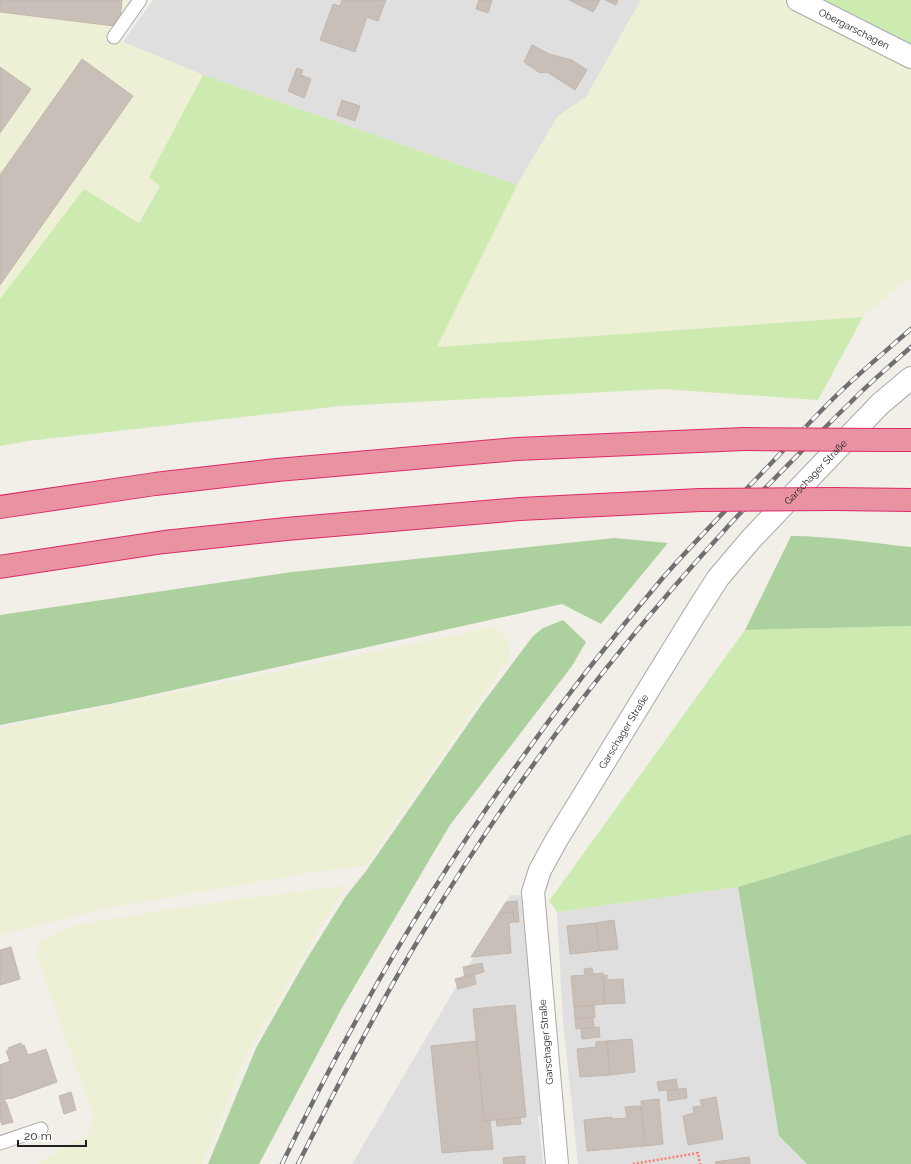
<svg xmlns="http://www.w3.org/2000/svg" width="911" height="1164" font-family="Raleway,sans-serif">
	<rect width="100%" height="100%" fill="#f2efe9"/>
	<!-- residential -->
	<path fill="#e0dfdf" d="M153,0h488l-55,97 -28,19 -41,69 -314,-110 -80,-33z
		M738,887l41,249 28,28h-229l-15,-143 -6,-109z
		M510,895l18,1 17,219 -7,1 5,48h-191z"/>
	<!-- farmland -->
	<path fill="#eef0d5" d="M0,0h134l-22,33 11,9 80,33 -54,102 11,8 -22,38 -138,76z
		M641,0h142l59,29 69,36v212l-48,40 -427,30 81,-162 41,-69 28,-19z
		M495,627l10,7 6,21 -145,211 -59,7 -203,36 -104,26v-207z
		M347,885l-18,28 -81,139 -46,112h-165l11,-8 40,-20 6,-18 -58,-164 4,-12 32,-16 97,-17z"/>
	<!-- grass -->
	<path fill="#cdebb0" d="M819,0h92v49z
		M203,75l314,110 -80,162 426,-30 -45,83 -155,-11 -322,17 -313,35 -28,5v-147l84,-110 55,34 21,-37 -11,-9z
		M911,626v208l-173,53 -181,25 -8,-11 196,-271z"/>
	<!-- forest -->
	<path fill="#add19e" d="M791,536c40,0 80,7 120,11v79l-166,4z
		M614,538l54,5 -67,81 -39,-20 -447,99 -115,22v-110l292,-43z
		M563,620l23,22 -14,24 -122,159 -107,181 -84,158h-51l48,-116 50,-88 40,-64 20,-25 116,-167 51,-68 10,-8z
		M911,834v330h-104l-28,-28 -41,-249z"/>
	<!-- building -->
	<path fill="#c7bfb8" stroke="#c4b6ab" d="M0,0h122l-2,19 -6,7 -114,-14z
		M342,0h44l-8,21 -11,-4 -12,35 -35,-12 13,-36 7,2z
		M479,0h13l-4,13 -12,-4z
		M569,0h31l-7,12z
		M605,0h13l-2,5z
		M532,45l17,9 23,6 15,10 -12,20 -28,-18 -7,1 -16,-11z
		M82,59l51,37 -133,189v-110z
		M0,67l31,22 -31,44z
		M297,68l6,2 -2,5 10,4 -7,19 -16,-7z
		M342,100l18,6 -5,15 -18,-6z
		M517,901l2,21h-5l-1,-10 -14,1 7,-11z
		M513,912l1,10 -5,1 2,30 -40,4 28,-44z
		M614,920l4,29 -18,2 -4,-28z
		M596,923l3,28 -29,3 -3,-28z
		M11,947l9,32 -20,6v-35z
		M482,963l2,9 -19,5 -2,-10z
		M592,968l1,6 10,-1 2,31 -31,3 -3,-31 14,-1 -1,-6z
		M474,974l2,10 -18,5 -3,-10z
		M607,975v5l16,-1 2,24 -20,1 -2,-28z
		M515,1005l11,112 -42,4 -11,-112z
		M594,1005l1,12 -20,2 -1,-12z
		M593,1017l1,10 -18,2 -1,-10z
		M599,1027l1,10 -18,2 -1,-10z
		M632,1039l3,33 -25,3 -3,-34z
		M477,1041l7,80 6,-1 3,29 -51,4 -11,-107z
		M605,1041h2l3,34 -30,2 -3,-28 19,-2v-5z
		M21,1043l1,3 2,-1 4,10 18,-6 11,33 -47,17 -1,-1 -5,2 1,2 -5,2v-39l10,-4 -4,-10 3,-1 -1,-2z
		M676,1079l2,10 -19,2 -2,-9z
		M686,1088l1,10 -19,3 -1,-10z
		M71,1092l5,18 -12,4 -5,-18z
		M716,1097l7,42 -35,6 -5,-29 11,-3 -1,-6 9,-1 -2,-6z
		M659,1099l4,45 -18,2 -4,-45z
		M6,1102l7,20 -11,3 -2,-5v-16z
		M641,1106l4,40 -58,5 -3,-31 28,-3v2l15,-1 -2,-11z
		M520,1118l1,6 -24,2 -1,-6z
		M525,1156v8h-21l-1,-6z
		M749,1157l1,7h-34l-1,-2z"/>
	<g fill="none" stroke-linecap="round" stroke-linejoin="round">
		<defs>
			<path id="lane" d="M114,37l26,-37
				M0,1143l41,-14"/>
			<g id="street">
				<path id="s1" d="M798,0l113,57"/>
				<path id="s2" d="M557,1164l-24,-272 7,-22 17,-31 138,-225 23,-36 34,-40 128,-134 31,-26"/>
			</g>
			<path id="highway" d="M887,440h24
				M834,499l77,1
				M0,507l155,-23 122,-14 240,-21 227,-10
				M0,567l164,-25 122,-13 234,-20 180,-9"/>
		</defs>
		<!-- lane casing -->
		<use href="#lane" stroke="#a9a9a9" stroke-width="15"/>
		<!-- street casing -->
		<use href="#street" stroke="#a9a9a9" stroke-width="24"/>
		<!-- highway casing -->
		<use href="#highway" stroke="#dc2a67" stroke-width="24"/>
		<!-- path -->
		<path stroke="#fa8072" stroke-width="2.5" stroke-dasharray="2 2" stroke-linecap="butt" d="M633,1164l65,-11 2,11"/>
		<!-- lane -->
		<use href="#lane" stroke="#fff" stroke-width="13"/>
		<!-- street -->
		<use href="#street" stroke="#fff" stroke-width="22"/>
		<!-- highway -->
		<use href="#highway" stroke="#e892a2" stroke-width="22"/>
		<defs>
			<path id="rail" d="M282,1164c101,-210 228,-407 379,-584 31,-36 65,-70 98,-104 27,-28 53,-57 81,-84 23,-22 47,-42 71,-63
				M298,1164c40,-79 79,-156 125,-232 86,-143 187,-277 300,-400 17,-20 36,-37 54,-56 24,-24 48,-49 73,-73 19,-20 41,-38 61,-56"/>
		</defs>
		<!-- rail casing -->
		<use href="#rail" stroke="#707070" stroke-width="4.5"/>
		<!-- rail -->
		<use href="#rail" stroke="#fff" stroke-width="3" stroke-dasharray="9" stroke-linecap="butt"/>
		<defs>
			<path id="highway-bridge" d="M744,439l143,1
				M700,500l134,-1"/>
		</defs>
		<!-- highway-bridge casing -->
		<use href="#highway-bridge" stroke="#dc2a67" stroke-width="24" stroke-linecap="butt"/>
		<!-- highway-bridge -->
		<use href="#highway-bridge" stroke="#e892a2" stroke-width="22"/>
	</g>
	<g text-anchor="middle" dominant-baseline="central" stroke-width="4" stroke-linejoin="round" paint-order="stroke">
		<!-- street labels -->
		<g font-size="10" fill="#222" stroke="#fff">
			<text stroke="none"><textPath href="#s1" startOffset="63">Obergarschagen</textPath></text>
			<text stroke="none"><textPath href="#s2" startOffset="782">Garschager Straße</textPath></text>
			<text stroke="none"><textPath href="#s2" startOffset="458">Garschager Straße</textPath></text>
			<text transform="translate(546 1042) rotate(-95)">Garschager Straße</text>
		</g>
	</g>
	<!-- scale -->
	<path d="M18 1140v6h68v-6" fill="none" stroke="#222222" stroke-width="2"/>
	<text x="24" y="1140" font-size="12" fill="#222222" stroke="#ffffff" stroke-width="3" paint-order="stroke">20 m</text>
</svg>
